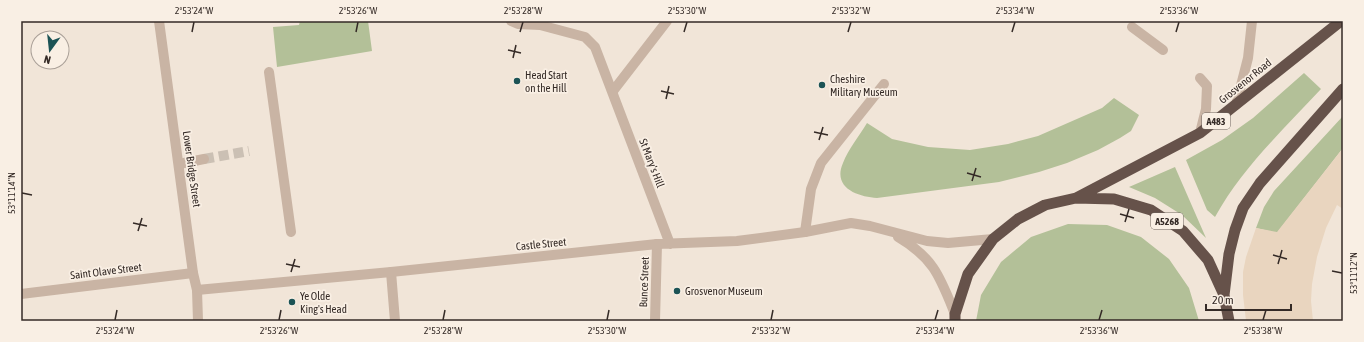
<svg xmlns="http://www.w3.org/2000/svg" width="1364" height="342" font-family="'Asap Condensed',sans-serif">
	<rect width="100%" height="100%" fill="#f1e5d8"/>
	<!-- green -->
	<path fill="#b3c098" d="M300,21h68l4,30 -95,16 -4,-40 26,-2z
		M1304,73l17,16c-38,41 -79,79 -106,128l-8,-7 -21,-50 36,-20 31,-22z
		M1114,98l25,17 -8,16 -11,7 -22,12 -31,13 -28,9 -40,10 -122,16c-19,-1 -45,-10 -34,-35 5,-13 16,-27 24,-40l25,16 36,8 42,3 38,-6 30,-8 64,-28z
		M1343,116v32l-66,85 -21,-5 8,-21 10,-16z
		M1175,167l31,71 -24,-23 -27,-17 -26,-11z
		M1068,224l39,1 34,12 28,22 20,29 10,33h-223l5,-26 20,-33 30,-25z"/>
	<!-- plaza -->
	<path fill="#e9d5bf" d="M1343,148v61l-6,-4 -11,23 -9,29 -5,27 -1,17 2,20h-67l-3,-26v-23l3,-15 10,-29 21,4z"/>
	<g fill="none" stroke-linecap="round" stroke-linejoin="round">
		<!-- pedestrian-tunnel -->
		<path stroke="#cbc0b4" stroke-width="10" stroke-dasharray="10 5" stroke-linecap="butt" d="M204,159l45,-8"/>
		<!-- service -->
		<path stroke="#c9b4a4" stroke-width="10" d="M1132,27l31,23
			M269,72l22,160
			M1200,78l7,8 -1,23 -6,24
			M613,91l54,-70
			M1236,105l12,-47 4,-37
			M805,232l6,-43 10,-26 63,-79
			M391,272l4,49"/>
		<!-- pedestrian -->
		<path stroke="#c9b4a4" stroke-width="10" d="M179,164l25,-5
			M655,321l2,-77"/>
		<!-- minor -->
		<path stroke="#c9b4a4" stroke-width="10" d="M511,21l7,3 22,1 45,12 10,10 75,197
			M898,237c36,21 42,40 57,77
			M197,290l194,-18 266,-28 80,-3 68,-9 46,-9 19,3 57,15 21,2 45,-4
			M21,294l172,-21"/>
		<!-- tertiary -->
		<path stroke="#c9b4a4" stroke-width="10" d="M159,21l34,252 4,17 1,31"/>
		<!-- trunk -->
		<path stroke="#66524a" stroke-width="11" d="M1076,198l124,-65 141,-112
			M1224,295l5,-41 6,-24 8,-22 17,-25 83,-94
			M955,321v-7l13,-40 25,-35 25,-20 27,-14 31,-7 38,1 37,11 32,21 25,29 16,35 5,26"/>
	</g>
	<!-- ticks -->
	<path fill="none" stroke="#342a26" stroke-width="1.5" d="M192,32l2,-10M356,32l2,-10M520,32l3,-10M684,32l3,-10M848,32l3,-10M1012,32l3,-10M1176,32l3,-10M508,50l13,3M513,58l3,-13M661,91l13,3M666,99l3,-13M814,132l14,3M819,140l4,-13M967,173l14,4M972,181l4,-13M22,193l10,2M1120,214l14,4M1125,222l4,-13M133,223l14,3M138,231l4,-13M1273,255l14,4M286,264l14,3M1278,264l4,-14M1332,271l10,2M291,272l4,-13M115,320l2,-10M279,320l2,-10M443,320l2,-10M607,320l2,-10M771,320l2,-10M935,320l3,-10M1099,320l3,-10M1263,320l3,-10"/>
	<!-- markers -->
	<g fill="#1c5355" stroke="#f9efe4" stroke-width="1.5">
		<circle cx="517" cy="81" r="4"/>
		<circle cx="822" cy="85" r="4"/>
		<circle cx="677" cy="291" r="4"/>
		<circle cx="292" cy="302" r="4"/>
	</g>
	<g text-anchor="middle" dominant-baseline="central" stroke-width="3.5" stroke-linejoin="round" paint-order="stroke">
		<!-- shield labels -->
		<g fill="#f9efe4" stroke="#6f655f" stroke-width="1">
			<rect x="1202" y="113" width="28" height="16" rx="3"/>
			<rect x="1151" y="213" width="32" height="16" rx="3"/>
		</g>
		<g font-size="10" font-weight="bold" fill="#342a26">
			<text x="1216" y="121">A483</text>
			<text x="1167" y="221">A5268</text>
		</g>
		<!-- poi labels -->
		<g font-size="11" fill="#342a26" stroke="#f9efe4" text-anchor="start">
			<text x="525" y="75">Head Start<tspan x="525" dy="13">on the Hill</tspan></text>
			<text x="830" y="79">Cheshire<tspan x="830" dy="13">Military Museum</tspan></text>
			<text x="685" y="291">Grosvenor Museum</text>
			<text x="300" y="296">Ye Olde<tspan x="300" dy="13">King's Head</tspan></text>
		</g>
		<!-- street labels -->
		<g font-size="11" fill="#342a26" stroke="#f9efe4">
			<text transform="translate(1245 81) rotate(-39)">Grosvenor Road</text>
			<text transform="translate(652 163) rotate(69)">St Mary's Hill</text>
			<text transform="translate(192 169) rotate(82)">Lower Bridge Street</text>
			<text transform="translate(541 244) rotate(-6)">Castle Street</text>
			<text transform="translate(106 271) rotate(-7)">Saint Olave Street</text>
			<text transform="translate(644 282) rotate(-88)">Bunce Street</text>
		</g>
	</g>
	<!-- border -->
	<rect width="1364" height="342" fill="none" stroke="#f9efe4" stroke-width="44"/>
	<!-- north arrow -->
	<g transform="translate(50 50) rotate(195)"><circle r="19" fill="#f9efe4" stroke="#aaa098"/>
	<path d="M0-3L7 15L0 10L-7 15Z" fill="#1c5355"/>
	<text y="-6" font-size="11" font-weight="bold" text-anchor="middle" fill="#342a26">N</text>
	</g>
	<!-- scale -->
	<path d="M1206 304v6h85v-6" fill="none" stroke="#342a26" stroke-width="2"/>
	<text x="1212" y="304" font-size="12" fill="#342a26" stroke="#f9efe4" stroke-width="3" paint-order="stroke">20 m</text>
	<rect x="22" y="22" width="1320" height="298" fill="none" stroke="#342a26" stroke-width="1.5"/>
	<g font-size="10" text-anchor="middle" fill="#342a26">
		<text x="194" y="14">2°53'24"W</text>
		<text x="358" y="14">2°53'26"W</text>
		<text x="523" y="14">2°53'28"W</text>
		<text x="687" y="14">2°53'30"W</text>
		<text x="851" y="14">2°53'32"W</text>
		<text x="1015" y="14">2°53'34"W</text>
		<text x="1179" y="14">2°53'36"W</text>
		<text transform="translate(11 193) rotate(-90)" y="4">53°11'14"N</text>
		<text transform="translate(1353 273) rotate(-90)" y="4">53°11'12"N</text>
		<text x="115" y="334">2°53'24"W</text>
		<text x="279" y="334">2°53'26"W</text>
		<text x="443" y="334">2°53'28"W</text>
		<text x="607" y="334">2°53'30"W</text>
		<text x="771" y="334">2°53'32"W</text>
		<text x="935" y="334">2°53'34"W</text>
		<text x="1099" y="334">2°53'36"W</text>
		<text x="1263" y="334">2°53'38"W</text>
	</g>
</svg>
